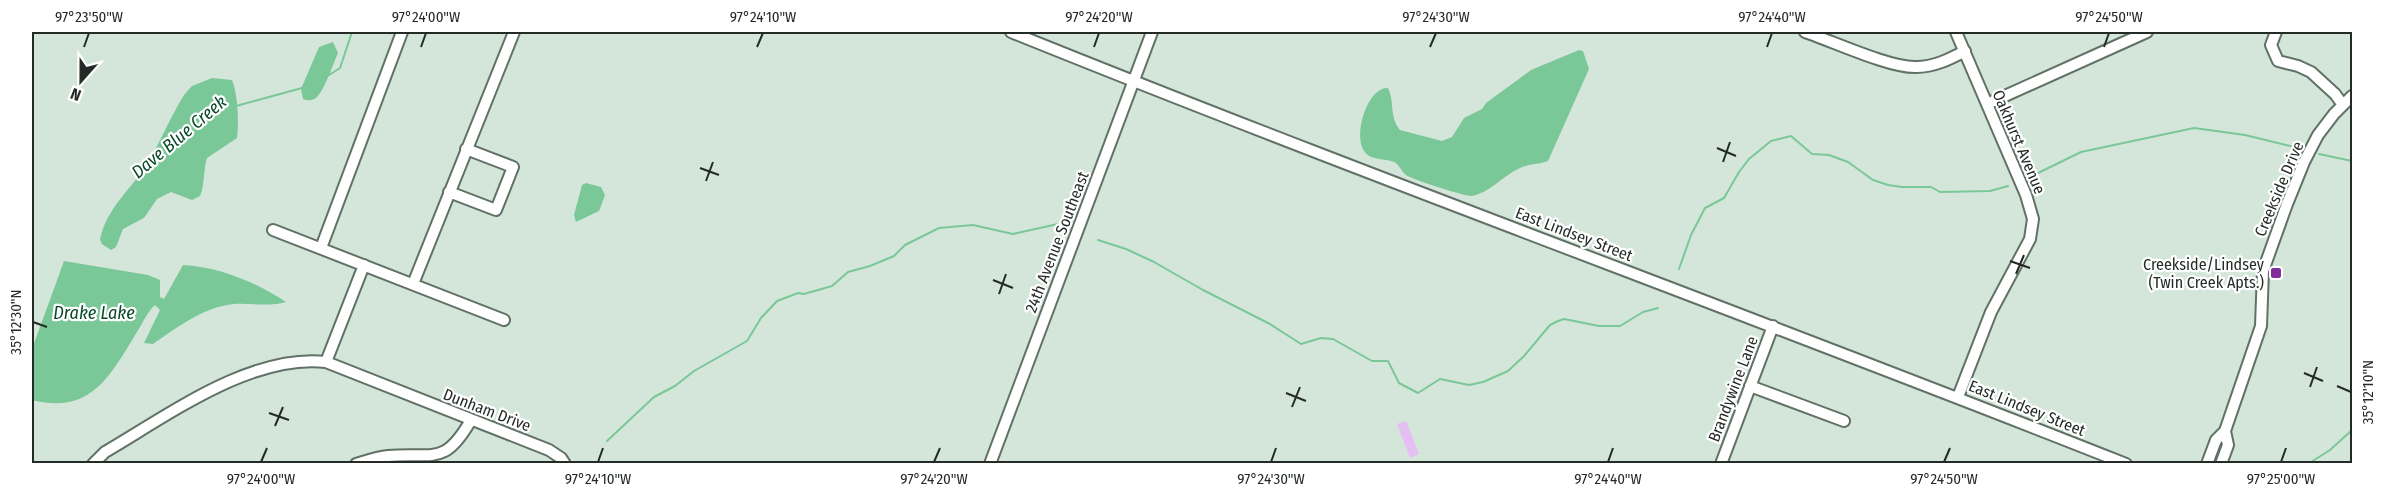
<svg xmlns="http://www.w3.org/2000/svg" width="2384" height="495" font-family="'Fira Sans Condensed',sans-serif">
	<rect width="100%" height="100%" fill="#d4e6da"/>
	<!-- green -->
	<path fill="#e5bff4" d="M1406,421l13,33 -9,4 -13,-34z"/>
	<!-- water -->
	<path fill="#7ac798" d="M333,42l5,11c-5,11 -13,36 -21,44 -4,4 -9,4 -14,2l-2,-10 18,-42z
		M1579,50l4,1 6,18 -41,92c-10,4 -19,2 -30,8 -15,7 -30,25 -47,27 -7,0 -60,-17 -65,-21 -5,-4 -7,-11 -12,-13 -10,-4 -23,-1 -30,-11 -11,-15 3,-64 24,-63 7,15 1,29 12,42l42,11 10,-4 12,-19 18,-9 4,-6 45,-33z
		M212,78l20,2c6,15 7,43 5,58l-30,20c-4,13 -2,26 -7,38l-8,4 -21,-8 -14,7 -13,19 -21,11 -7,18 -5,3 -9,-6 -2,-4c6,-32 32,-51 49,-79 12,-21 22,-45 35,-66l8,-9z
		M586,183l15,4 4,8 -6,16 -23,11 -2,-7 8,-30z
		M64,261l84,14 12,5v17l4,2 19,-34c37,2 72,17 103,37 -17,5 -34,1 -52,2 -31,3 -56,23 -81,40l-9,-1 16,-33 -5,-5c-8,7 -12,18 -18,27 -27,44 -46,83 -105,68v-51z"/>
	<g fill="none" stroke-linecap="round" stroke-linejoin="round">
		<!-- stream -->
		<path stroke="#7ac798" stroke-width="2" d="M326,77l14,-9 12,-36
			M236,106l66,-18
			M2319,154l33,7
			M2034,175l47,-23 113,-24 51,7 53,13
			M1098,240l28,9 28,13 49,28 67,34 31,20 20,-6 12,1 39,22h16l11,22 19,10 22,-14 29,6 14,-3 25,-11 16,-15 26,-31 8,-4 6,-2 35,7h21l23,-14 15,-4
			M1679,269l12,-34 14,-27 19,-10 15,-26 10,-13 22,-18 20,-5 21,18 17,1 19,7 25,18 15,5 14,2h29l9,5 50,-1 18,-5
			M607,441l47,-44 21,-11 19,-15 53,-30 14,-23 16,-17 21,-8 6,1 28,-8 16,-14 22,-6 24,-10 11,-11 34,-17 34,-3 40,9 45,-10
			M2308,464l22,-14 22,-20"/>
		<defs>
			<path id="minor" d="M1011,32c369,149 744,285 1115,432
				M1805,32c27,9 85,36 111,35 18,0 34,-8 49,-16
				M1956,32l70,163 7,24 -3,20 -39,73 -33,85
				M2276,32l-5,13 7,16 20,5 13,6 24,22 8,11
				M1987,104l160,-72
				M449,192l47,18 17,-43 -47,-18
				M273,230l231,90
				M321,248l81,-216
				M413,284l101,-252
				M326,362l38,-97
				M1750,386l94,35
				M93,464l12,-12c62,-36 147,-99 221,-90l223,88 12,8 4,6
				M356,464c10,-3 21,-7 32,-8 46,-4 56,11 83,-36
				M990,464l162,-432
				M1721,464l52,-138
				M2207,464l9,-24 9,-9 36,-105 2,-55 24,-67 17,-42 14,-27 16,-21 18,-18
				M2221,464l7,-19 -3,-14"/>
		</defs>
		<!-- minor casing -->
		<use href="#minor" stroke="#617166" stroke-width="14"/>
		<!-- minor -->
		<use href="#minor" stroke="#fff" stroke-width="10"/>
	</g>
	<!-- ticks -->
	<path fill="none" stroke="#242b27" stroke-width="2" d="M84,47l5,-14M421,47l5,-14M757,47l6,-14M1094,47l5,-14M1430,47l6,-14M1767,47l5,-14M2104,47l5,-14M1717,148l19,8M1723,162l7,-20M700,168l19,7M706,181l7,-19M2010,261l20,7M2016,274l8,-19M993,280l20,8M999,294l7,-20M33,322l14,5M2304,373l19,8M2337,386l14,6M2310,387l7,-20M1286,393l20,8M1292,407l8,-20M269,413l20,7M275,426l8,-19M261,462l6,-14M598,462l5,-14M934,462l6,-14M1271,462l5,-14M1608,462l5,-14M1944,462l6,-14M2281,462l5,-14"/>
	<!-- markers -->
	<rect fill="#812d9c" stroke="#fff" stroke-width="2" x="2270" y="267" width="12" height="12" rx="3"/>
	<g text-anchor="middle" dominant-baseline="central" stroke-width="4.5" stroke-linejoin="round" paint-order="stroke">
		<!-- street labels -->
		<g font-size="16" fill="#242b27" stroke="#fff">
			<text transform="translate(2019 142) rotate(67)">Oakhurst Avenue</text>
			<text transform="translate(2279 189) rotate(-67)">Creekside Drive</text>
			<text transform="translate(1574 234) rotate(21)">East Lindsey Street</text>
			<text transform="translate(1057 242) rotate(-69)">24th Avenue Southeast</text>
			<text transform="translate(1733 389) rotate(-69)">Brandywine Lane</text>
			<text transform="translate(2027 408) rotate(22)">East Lindsey Street</text>
			<text transform="translate(487 410) rotate(21)">Dunham Drive</text>
		</g>
		<!-- poi labels -->
		<g font-size="16" fill="#242b27" stroke="#fff" text-anchor="end">
			<text x="2264" y="264">Creekside/Lindsey<tspan x="2264" dy="18">(Twin Creek Apts.)</tspan></text>
		</g>
		<!-- water labels -->
		<g font-size="18" font-style="italic" fill="#09482a" stroke="#fff">
			<text transform="translate(179 137) rotate(-40)">Dave Blue Creek</text>
			<text x="94" y="313">Drake Lake</text>
		</g>
	</g>
	<!-- border -->
	<rect width="2384" height="495" fill="none" stroke="#ffffff" stroke-width="66"/>
	<!-- north arrow -->
	<g transform="translate(81 81) rotate(201)" stroke="#ffffff" stroke-width="4.5" paint-order="stroke">
	<path d="M0-4.5L10 22L0 15L-10 22Z" fill="#242b27"/>
	<text y="-9" font-size="16" font-weight="bold" text-anchor="middle" fill="#242b27">N</text>
	</g>
	<rect x="33" y="33" width="2318" height="429" fill="none" stroke="#242b27" stroke-width="2"/>
	<g font-size="15" text-anchor="middle" fill="#242b27">
		<text x="89" y="22">97°23'50"W</text>
		<text x="426" y="22">97°24'00"W</text>
		<text x="763" y="22">97°24'10"W</text>
		<text x="1099" y="22">97°24'20"W</text>
		<text x="1436" y="22">97°24'30"W</text>
		<text x="1772" y="22">97°24'40"W</text>
		<text x="2109" y="22">97°24'50"W</text>
		<text transform="translate(16 322) rotate(-90)" y="5">35°12'30"N</text>
		<text transform="translate(2368 392) rotate(-90)" y="5">35°12'10"N</text>
		<text x="261" y="484">97°24'00"W</text>
		<text x="598" y="484">97°24'10"W</text>
		<text x="934" y="484">97°24'20"W</text>
		<text x="1271" y="484">97°24'30"W</text>
		<text x="1608" y="484">97°24'40"W</text>
		<text x="1944" y="484">97°24'50"W</text>
		<text x="2281" y="484">97°25'00"W</text>
	</g>
</svg>
